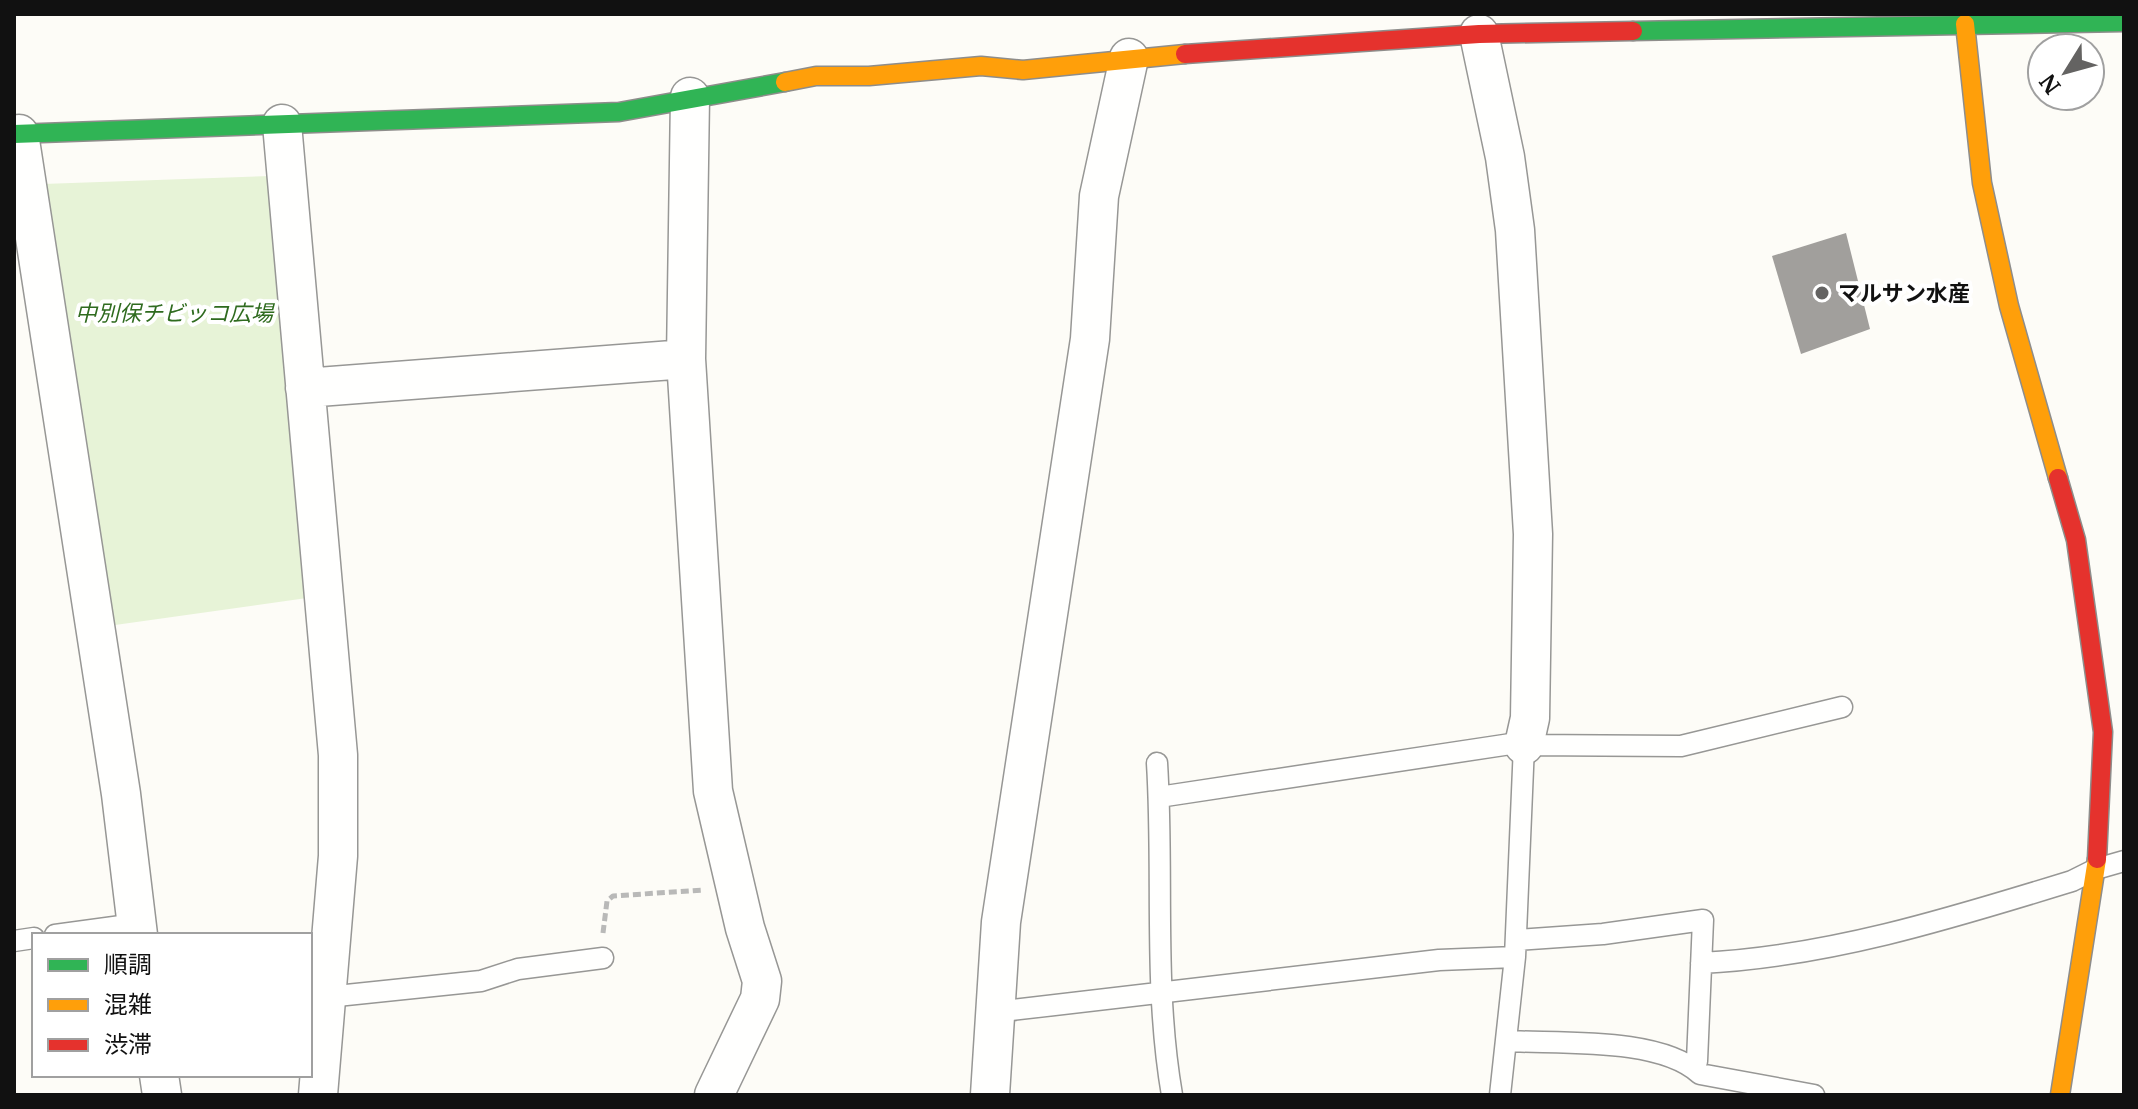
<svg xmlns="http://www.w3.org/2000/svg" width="2138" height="1109" font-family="Merriweather,'Noto Sans JP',serif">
	<rect width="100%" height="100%" fill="#fdfcf7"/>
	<!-- green -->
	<path fill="#e7f3d7" d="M271,176l43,421 -206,29 -65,-442z"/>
	<!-- building -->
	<path fill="#a19f9c" d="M1846,233l24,96 -69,25 -29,-98z"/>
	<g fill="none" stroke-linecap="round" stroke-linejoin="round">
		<defs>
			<path id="lane" d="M1157,763c7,111 -4,222 15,332
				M1159,797l365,-55
				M55,935l81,-11
				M1516,940l87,-6 100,-14 -6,141 -6,5
				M14,941l20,-3
				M1701,963c126,-6 251,-45 371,-82l24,-12 28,-8
				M327,997l154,-16 37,-12 85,-11
				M995,1012l444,-52 76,-3
				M1508,1041c53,3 152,-4 192,33l114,21
				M1500,1095l15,-138 9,-212 157,1 161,-39"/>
			<path id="street" d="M1479,34l26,123 10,73 18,304 -3,184 -6,27
				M690,97l-4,262 27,432 32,137 17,53 -2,18 -46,96
				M282,124l56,631v101l-20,239
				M19,134l102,660 17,141
				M305,388l381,-29
				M159,1075l3,20
				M990,1095l11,-173 89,-583 9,-143 30,-138"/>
			<path id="fast" d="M1633,31l491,-9
				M14,134l605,-22 166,-30"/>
			<path id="slow" d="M1965,24l17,159 27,123 49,172
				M785,82l31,-6h53l112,-10 42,4 162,-16
				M2060,1095l37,-236"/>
			<path id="jam" d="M1185,54l294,-20 154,-3
				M2058,478l18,62 27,192 -6,127"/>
		</defs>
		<!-- lane casing -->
		<use href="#lane" stroke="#979795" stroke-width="23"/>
		<!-- street casing -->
		<use href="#street" stroke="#979795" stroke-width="41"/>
		<!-- fast casing -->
		<use href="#fast" stroke="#8e8d8b" stroke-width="21"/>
		<!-- slow casing -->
		<use href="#slow" stroke="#8e8d8b" stroke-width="21"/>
		<!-- jam casing -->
		<use href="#jam" stroke="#8e8d8b" stroke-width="21"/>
		<!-- path -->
		<path stroke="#b9b9b8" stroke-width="5" stroke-dasharray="8 4" stroke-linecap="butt" d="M603,933l4,-32 6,-5 90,-6"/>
		<!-- lane -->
		<use href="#lane" stroke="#fffffe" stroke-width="20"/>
		<!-- street -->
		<use href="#street" stroke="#fffffe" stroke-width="38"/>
		<!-- fast -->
		<use href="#fast" stroke="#30b455" stroke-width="18"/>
		<!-- slow -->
		<use href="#slow" stroke="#ff9f0a" stroke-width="18"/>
		<!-- jam -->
		<use href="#jam" stroke="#e5322d" stroke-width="18"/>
	</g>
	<!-- markers -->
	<circle fill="#646362" stroke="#fff" stroke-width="3" cx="1822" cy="293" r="8"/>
	<g text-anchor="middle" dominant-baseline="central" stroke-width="8" stroke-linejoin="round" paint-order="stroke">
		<!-- poi labels -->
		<g font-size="22" font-weight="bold" fill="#111" stroke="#fff" text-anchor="start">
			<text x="1838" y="293">マルサン水産</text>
		</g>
		<!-- park labels -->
		<g font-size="22" font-style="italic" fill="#2f6b1f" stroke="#fff">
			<text x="174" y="313">中別保チビッコ広場</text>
		</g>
	</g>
	<!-- border -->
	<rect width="2138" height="1109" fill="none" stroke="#111111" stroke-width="32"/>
	<!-- legend -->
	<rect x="32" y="933" width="280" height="144" fill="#ffffff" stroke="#a0a0a0" stroke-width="2"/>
	<rect x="48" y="959" width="40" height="12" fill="#30b455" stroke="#a0a0a0" stroke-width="2"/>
	<text x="104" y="973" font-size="24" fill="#111111">順調</text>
	<rect x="48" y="999" width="40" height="12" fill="#ff9f0a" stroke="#a0a0a0" stroke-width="2"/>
	<text x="104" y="1013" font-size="24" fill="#111111">混雑</text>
	<rect x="48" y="1039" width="40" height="12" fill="#e5322d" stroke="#a0a0a0" stroke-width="2"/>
	<text x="104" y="1053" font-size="24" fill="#111111">渋滞</text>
	<!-- north arrow -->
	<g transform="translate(2066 72) rotate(233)"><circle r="38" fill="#ffffff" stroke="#a0a0a0" stroke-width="2"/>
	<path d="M0-6L14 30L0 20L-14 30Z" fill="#646362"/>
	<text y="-12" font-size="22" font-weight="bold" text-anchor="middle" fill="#111111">N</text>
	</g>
</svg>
